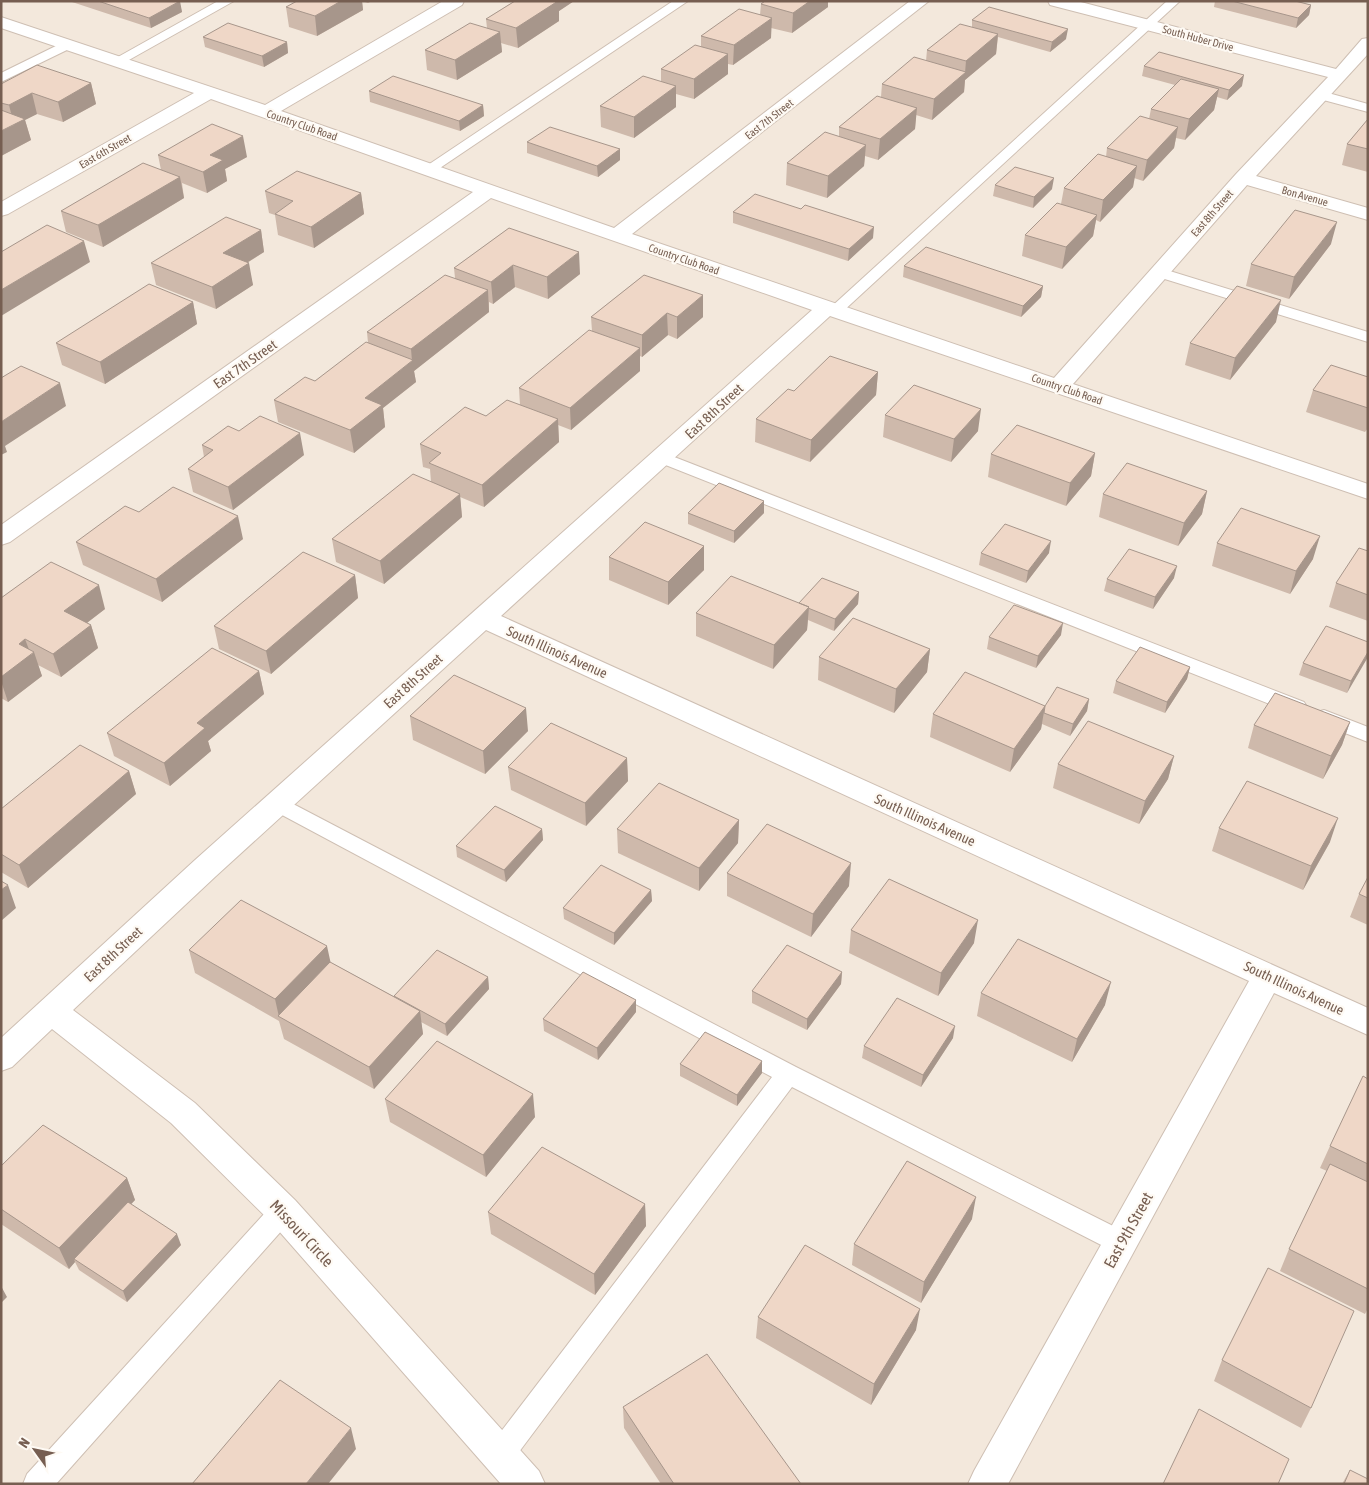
<svg xmlns="http://www.w3.org/2000/svg" width="1369" height="1485" font-family="'Asap Condensed',sans-serif">
	<rect width="100%" height="100%" fill="#fcf6ed"/>
	<!-- residential -->
	<path fill="#f3e8dc" d="M1,1h1367v1483h-1367z"/>
	<g fill="none" stroke-linecap="round" stroke-linejoin="round">
		<defs>
			<path id="lane" d="M218,1h16l-114,64 -5,1 -6,-4z
				M673,1h15l-254,171 -5,1 -7,-4z
				M1167,1h13l-340,313h-10l-3,-3 3,-3z
				M66,41l6,4 -1,3 -70,34v-9z
				M1321,91l47,13v8l-52,-14 -2,-3 2,-3z
				M1160,268l208,64v10l-213,-66 -3,-3 3,-3z
				M664,453l640,249 3,5 -3,5 -7,2 -7,-2 -632,-250 -3,-4 3,-4z
				M1324,710l44,17v15l-51,-20 -3,-5 3,-5z
				M276,795l520,272 335,168 4,8 -4,8 -9,3 -9,-3 -321,-164 -282,377 -10,4 -10,-4 -4,-9 4,-9 282,-369 -503,-269 -3,-5 3,-5z
				M283,1200l9,3 3,8 -3,8 -236,265h-33l4,-10 247,-271z"/>
			<path id="street" d="M443,1h21l-2,4 -181,106 333,117 296,-227h19l-297,233 422,144 182,-204 92,-97 -278,-72 -2,-4h29l259,68 26,-30 6,-1v16l-112,122 112,32v12l-121,-35 -174,199 295,100v15l-538,-183 -329,300 867,392v27l-94,-42 -266,491h-40l6,-13 275,-490 -763,-351 -270,246 -143,134 122,93 100,97 244,271 6,13h-44l-230,-262 -100,-99 -119,-94 -40,38 -11,4v-33l194,-178 617,-550 -321,-112 -481,344 -9,3v-20l472,-333 -262,-93 -203,115 -7,2v-14l193,-109 -193,-65v-11l264,88z"/>
		</defs>
		<!-- lane casing -->
		<use href="#lane" stroke="#cebfb3" stroke-width="2"/>
		<!-- street casing -->
		<use href="#street" stroke="#cebfb3" stroke-width="2"/>
		<!-- lane -->
		<use href="#lane" fill="#fff" fill-rule="evenodd"/>
		<!-- street -->
		<use href="#street" fill="#fff" fill-rule="evenodd"/>
	</g>
	<!-- wall -->
	<path fill="#ceb9ab" d="M72,1h107l3,11 -31,16 -79,-26z
		M297,1h75l-4,2 -6,-2 1,9 -46,26 -28,-9 -3,-20z
		M515,1h59l-15,10v10l-41,27 -17,-5 1,9 -45,28 -30,-10 -2,-20 62,-22 -1,-9z
		M765,1h63v6l-36,26 -21,-5v10l-38,27 -5,-1v10l-34,25 -18,-5v13l-42,31 -33,-11 -1,-21 61,-24v-13l40,-23v-10l59,-21 1,-11z
		M1215,1h80l16,4 -2,10 -13,13 -82,-21z
		M972,20l94,19 -16,13 -52,-15 -2,17 -31,26 -1,12 -32,28 -16,-5 -1,14 -37,31 -13,-4 -1,10 -37,32 -41,-13 1,-22 52,-26v-10l42,-30 1,-13 44,-23 1,-11 45,-23z
		M203,37l84,5 1,11 -24,14 -59,-20z
		M1144,66l98,20 -15,14 -10,-3 -3,13 -29,30 -9,-2 -2,10 -31,33 -9,-3 -1,9 -33,35 -4,-2 -3,16 -31,33 -40,-13 3,-21 36,-31 3,-16 42,-31 1,-9 42,-29 2,-10 24,-24 -33,-9z
		M91,83l5,21 -33,18 -26,-8 -12,6 6,20 -30,16v-72z
		M369,91l114,14 1,11 -24,15 -90,-29z
		M1368,119v53l-26,-7 5,-21z
		M527,142l93,7v11l-22,17 -71,-24z
		M158,155l89,2 -22,12 2,12 -20,12 -25,-10 2,15 -81,49 -37,-15 -5,-21 100,-41z
		M995,185l57,4 -19,19 -40,-12z
		M265,191l96,2 3,21 -50,34 -36,-13 -3,-20 -6,-2z
		M733,212l140,26 -25,23 -115,-38z
		M509,228l71,46 -32,25 -33,-12 -22,17 -4,-2v10l-75,59 2,11 -33,26 2,19 -31,26 -76,-31 -4,-22 41,-19 53,-38 -1,-11 88,-54 -1,-10z
		M261,230l3,22 -17,11 6,22 -37,24 -60,-24 -5,-22z
		M1331,244l-42,55 -43,-13 5,-22z
		M904,266l139,20 -2,11 -20,20 -118,-40z
		M644,275l59,42 -26,22 -9,-4 -26,22 -2,-1v15l-69,59 -13,-5 1,17 -75,65 -24,-10 2,20 -78,67 -48,-22 -4,-23 99,-57 -1,-13 -7,-2 -3,-23 66,-28 34,-11 -1,-17 73,-57 -1,-14z
		M193,302l4,22 -92,60 -43,-19 -6,-22z
		M1276,322l-46,58 -45,-15 5,-22z
		M878,372l-2,23 -66,67 -55,-20 1,-23z
		M1368,377v51l-3,4 -59,-20 7,-22z
		M885,415l93,16 -27,31 -68,-25z
		M202,445l102,10 -71,55 -40,-18 -5,-23 16,-12z
		M1095,453l-4,23 -25,30 -78,-29 3,-23z
		M1207,491l-5,23 -24,32 -79,-29 4,-23z
		M764,501v12l-30,30 -46,-19v-11z
		M243,539l-81,63 -79,-37 -7,-23z
		M1217,543l96,16 -23,35 -78,-28z
		M704,546v24l-36,35 -59,-25v-23z
		M1368,551v70l-39,-14 7,-24z
		M981,553h68l-23,30 -47,-18z
		M355,575l3,23 -87,76 -52,-25 -5,-23z
		M1174,578l-21,31 -49,-18 3,-12z
		M859,592l-1,12 -24,27 -26,-11 -1,10 -34,39 -77,-33v-23l103,-10z
		M1,598l104,11 -18,14 4,2 7,23 -37,29 -23,-12 4,11 -34,26 -7,-4z
		M1061,635l-25,33 -49,-19 2,-12z
		M1368,642l-21,51 -48,-18 4,-12z
		M930,649l-3,23 -33,41 -76,-33 1,-23z
		M1190,667l-3,12 -22,34 -52,-20 3,-12z
		M259,671l5,23 -56,47 3,10 -41,35 -56,-30 -7,-23z
		M1089,699l-2,12 -17,25 -28,-12 -1,5 -31,43 -80,-35 3,-23 112,-8z
		M410,716l118,15 -43,43 -72,-34z
		M1350,722l-8,23 -19,34 -75,-31 6,-23z
		M1174,756l-6,23 -29,45 -86,-36 5,-24z
		M627,758l1,23 -42,45 -75,-36 -3,-23z
		M129,771l7,23 -108,94 -27,-16v-63z
		M739,820l-1,23 -39,48 -81,-38 -1,-24z
		M1219,828l111,14 -27,48 -91,-39z
		M542,829l1,11 -37,42 -49,-25 -1,-11z
		M727,873l122,13 -38,51 -84,-41z
		M1368,877v48l-18,-8 9,-23z
		M651,890l1,11 -38,44 -50,-26 -1,-11z
		M851,930l123,13 -36,53 -89,-43z
		M189,950l141,12 65,35 -1,-1 94,-19 1,12 -42,47 -26,-14 2,12 -49,55 -90,-50 -5,-18 -84,-48z
		M842,972l-1,12 -34,46 -55,-27v-12z
		M981,993l124,12 -33,57 -95,-46z
		M636,1012l-38,48 -54,-29 -1,-12z
		M953,1038l-32,49 -59,-29 2,-12z
		M762,1061v12l-25,33 -57,-30v-12z
		M1368,1079v229l-3,6 -85,-43 9,-22 38,-78 -7,-3 10,-22z
		M385,1099l150,18 -49,60 -96,-55z
		M1,1166l126,12 8,22 -4,4 50,41 -54,57 -48,-32 -4,-8 -6,7 -68,-45z
		M645,1204l1,22 -51,69 -104,-61 -3,-22z
		M972,1219l-51,84 -69,-38 2,-21z
		M758,1317l158,13 -45,75 -115,-67z
		M1222,1360l89,48 -10,20 -87,-47z
		M623,1407l178,77h-140l-37,-56z
		M1350,1470l18,14h-26z"/>
	<!-- shaded-wall -->
	<path fill="#a7968b" d="M180,1l2,11 -31,16 -2,-10z
		M341,1h21l1,9 -46,26 -2,-20z
		M556,1h18l-15,10v10l-41,27 -2,-20z
		M810,1h18v6l-36,26 1,-20z
		M1311,5l-2,10 -13,13 2,-10z
		M772,18l-1,20 -38,27 1,-20z
		M1068,29l-2,10 -16,13 2,-10z
		M500,32l2,20 -45,28 -2,-20z
		M998,34l-2,20 -31,26 -1,12 -32,28 2,-21 31,-26 1,-12z
		M287,42l1,11 -24,14 -2,-11z
		M728,54v20l-34,25v-20z
		M1244,75l-2,11 -15,14 2,-10z
		M91,83l5,21 -33,18 -5,-20z
		M676,86v21l-42,31v-21z
		M1219,89l-5,21 -29,30 4,-21z
		M32,93l5,21 -12,6 6,20 -30,16v-25l13,-6 -5,-20z
		M483,105l1,11 -24,15 -1,-10z
		M917,108l-2,21 -37,31 2,-21z
		M1178,127l-4,21 -31,33 4,-21z
		M243,136l4,21 -22,12 2,12 -20,12 -4,-21 7,-17z
		M866,145l-2,21 -37,32 1,-22z
		M620,149v11l-22,17 -1,-11z
		M1137,166l-4,21 -33,35 3,-22z
		M180,177l4,21 -81,49 -5,-22z
		M1054,178l-2,11 -19,19 1,-11z
		M361,193l3,21 -50,34 -3,-21z
		M1097,215l-4,21 -31,33 4,-22z
		M1337,222l-6,22 -42,55 5,-22z
		M874,227l-1,11 -25,23 1,-12z
		M261,230l3,22 -37,23 -4,-22z
		M84,241l6,21 -89,54v-26z
		M579,252l1,22 -32,25 -1,-22z
		M249,263l4,22 -37,24 -4,-22z
		M513,265l2,22 -22,17 -2,-22z
		M1043,286l-2,11 -20,20 2,-11z
		M488,290l1,22 -75,59 2,11 -33,26 2,19 -31,26 -4,-23 15,-32 47,-37 -1,-12z
		M703,295v22l-26,22v-22z
		M1281,300l-5,22 -46,58 5,-22z
		M193,302l4,22 -92,60 -5,-22z
		M667,313l1,22 -26,22v-22z
		M640,348v23l-69,59 -1,-22z
		M878,372l-2,23 -66,67 1,-22z
		M60,383l6,23 -61,40 2,6 -6,3v-33z
		M981,409l-3,22 -27,31 3,-23z
		M558,419l1,23 -75,65 -2,-22z
		M300,433l4,22 -71,55 -5,-23z
		M1095,453l-4,23 -25,30 4,-23z
		M1207,491l-5,23 -24,32 6,-23z
		M460,494l2,23 -78,67 -4,-23z
		M764,501v12l-30,30v-12z
		M238,516l5,23 -81,63 -6,-23z
		M1320,536l-7,23 -23,35 6,-23z
		M1051,541l-2,12 -23,30 2,-12z
		M704,546v24l-36,35v-23z
		M1177,566l-3,12 -21,31 2,-12z
		M355,575l3,23 -87,76 -5,-23z
		M99,585l6,24 -34,26 -7,-24z
		M859,592l-1,12 -24,27 1,-12z
		M809,607l-2,23 -34,39 1,-24z
		M1063,623l-2,12 -25,33 2,-12z
		M91,625l7,23 -37,29 -8,-23z
		M25,639l6,16 3,-3 8,24 -34,26 -7,-21v-4l18,-33z
		M930,649l-3,23 -33,41 2,-24z
		M1368,652v5l-21,36 4,-12z
		M1190,667l-3,12 -22,34 2,-11z
		M259,671l5,23 -56,47 3,10 -41,35 -6,-23 33,-40z
		M1089,699l-2,12 -17,25 3,-12z
		M1045,706l-4,23 -31,43 4,-23z
		M526,708l2,23 -43,43 -2,-23z
		M1350,722l-8,23 -19,34 8,-23z
		M1174,756l-6,23 -29,45 6,-23z
		M627,758l1,23 -42,45 -1,-23z
		M129,771l7,23 -108,94 -9,-23z
		M1338,818l-8,24 -27,48 8,-24z
		M739,820l-1,23 -39,48v-23z
		M542,829l1,11 -37,42 -2,-12z
		M851,863l-2,23 -38,51 2,-23z
		M8,885l8,23 -15,13v-31z
		M651,890l1,11 -38,44v-12z
		M978,920l-4,23 -36,53 3,-23z
		M327,946l5,23 -53,48 -4,-18z
		M842,972l-1,12 -34,46v-11z
		M488,977l1,12 -42,47 -2,-12z
		M1111,982l-6,23 -33,57 5,-23z
		M636,1000v12l-38,48 -1,-12z
		M420,1011l3,23 -49,55 -5,-22z
		M955,1026l-2,12 -32,49 2,-12z
		M762,1061v12l-25,33v-11z
		M533,1094l2,23 -49,60 -3,-22z
		M127,1178l8,22 -58,61 -3,-2 1,3 -6,7 -10,-21z
		M976,1197l-4,22 -51,84 3,-21z
		M645,1204l1,22 -51,69 -1,-21z
		M177,1234l4,11 -54,57 -4,-11z
		M1,1286l6,11 -6,6z
		M920,1309l-4,21 -45,75 3,-21z
		M351,1428l5,21 -28,35h-22z"/>
	<!-- building -->
	<path fill="#efd7c7" stroke="#a7968b" d="M98,1h82l-31,17z
		M297,1h44l-26,15 -29,-9z
		M515,1h43l-42,27 -30,-9z
		M765,1h45l-17,12 -32,-9z
		M1232,1h63l16,4 -13,13z
		M989,7l79,22 -16,13 -80,-22z
		M739,9l33,9 -38,27 -33,-9z
		M228,23l59,19 -25,14 -59,-19z
		M470,23l30,9 -45,28 -30,-10z
		M960,24l38,10 -32,27 -39,-11z
		M695,45l33,9 -34,25 -33,-10z
		M1159,52l85,23 -15,15 -85,-24z
		M914,57l52,15 -32,27 -52,-15z
		M37,65l54,18 -33,19 -26,-9 -23,12 -8,-2v-19z
		M393,76l90,29 -24,16 -90,-30z
		M643,76l33,10 -42,31 -34,-11z
		M1181,79l38,10 -30,30 -38,-10z
		M877,96l40,12 -37,31 -41,-12z
		M1,110l24,9 -24,12z
		M1140,116l38,11 -31,33 -40,-12z
		M1368,119v30l-21,-5z
		M212,124l31,12 -33,19 13,5 -20,12 -45,-17z
		M550,127l70,22 -23,17 -70,-24z
		M825,132l41,13 -38,31 -41,-13z
		M1098,154l39,12 -34,34 -39,-12z
		M143,163l37,14 -82,48 -37,-14z
		M1015,167l39,11 -20,19 -39,-12z
		M297,171l64,22 -50,34 -36,-13 18,-13 -28,-10z
		M755,194l46,15 4,-4 69,22 -25,22 -116,-37z
		M1057,203l40,12 -31,32 -41,-12z
		M1295,210l42,12 -43,55 -43,-13z
		M226,217l35,13 -38,23 26,10 -37,24 -61,-24z
		M47,225l37,16 -83,49v-38z
		M509,228l70,24 -32,25 -34,-12 -22,17 -37,-14z
		M926,247l117,39 -20,20 -119,-40z
		M445,275l43,15 -77,59 -44,-17z
		M644,275l59,20 -26,22 -10,-4 -25,22 -51,-18z
		M149,284l44,18 -93,60 -44,-19z
		M1237,286l44,14 -46,58 -45,-15z
		M589,330l51,18 -70,60 -51,-20z
		M366,342l47,18 -48,38 17,7 -32,25 -76,-30 31,-23 10,4z
		M830,356l48,16 -67,68 -55,-21 32,-30 6,2z
		M1331,365l37,12v31l-55,-18z
		M21,366l39,17 -59,39v-44z
		M914,385l67,24 -27,30 -69,-24z
		M507,400l51,19 -76,66 -53,-22 12,-10 -21,-9 45,-37 21,9z
		M260,416l40,17 -72,54 -40,-18 25,-19 -11,-5 26,-19 11,5z
		M1017,425l78,28 -25,30 -79,-29z
		M1127,463l80,28 -23,32 -81,-29z
		M413,474l47,20 -80,67 -48,-22z
		M719,483l45,18 -30,30 -46,-18z
		M173,487l65,29 -82,63 -80,-37 49,-36 14,6z
		M1241,508l79,28 -24,35 -79,-28z
		M645,522l59,24 -36,36 -59,-25z
		M1005,524l46,17 -23,30 -47,-18z
		M1359,548l9,3v44l-32,-12z
		M1129,549l48,17 -22,31 -48,-18z
		M303,552l52,23 -89,76 -52,-25z
		M51,562l48,23 -35,26 27,14 -38,29 -28,-15 -6,5 15,8 -33,25v-79z
		M731,576l78,31 -35,38 -78,-32z
		M822,578l37,14 -24,27 -27,-11 1,-1 -10,-4z
		M1014,605l49,18 -25,33 -49,-19z
		M853,618l77,31 -34,40 -77,-32z
		M1326,626l42,16v10l-17,29 -48,-18z
		M1140,647l50,20 -23,35 -51,-21z
		M212,648l47,23 -62,52 8,5 -41,35 -57,-30z
		M965,672l80,34 -31,43 -81,-35z
		M454,675l72,33 -43,43 -73,-35z
		M1057,687l32,12 -16,25 -29,-11 1,-7z
		M1275,693l75,29 -19,34 -77,-31z
		M1088,721l86,35 -29,45 -87,-37z
		M551,723l76,35 -42,45 -77,-36z
		M80,745l49,26 -110,94 -18,-11v-45z
		M1247,781l91,37 -27,48 -92,-38z
		M659,783l80,37 -40,48 -82,-39z
		M495,806l47,23 -38,41 -48,-24z
		M767,824l84,39 -38,51 -86,-41z
		M601,865l50,25 -37,43 -51,-25z
		M1368,877v21l-9,-4z
		M889,879l89,41 -37,53 -90,-43z
		M1,881l7,4 -7,5z
		M241,900l86,46 -52,53 -86,-49z
		M1018,939l93,43 -34,57 -96,-46z
		M787,945l55,27 -35,47 -55,-28z
		M437,950l51,27 -43,47 -51,-28z
		M330,962l90,49 -51,56 -91,-51z
		M583,972l53,28 -39,48 -54,-29z
		M897,998l58,28 -32,49 -59,-29z
		M705,1032l57,29 -25,34 -57,-31z
		M437,1041l96,53 -50,61 -98,-56z
		M1363,1076l5,3v85l-38,-18z
		M43,1125l84,53 -68,70 -58,-39v-43z
		M542,1147l103,57 -51,70 -106,-62z
		M907,1161l69,36 -52,85 -70,-38z
		M1330,1164l38,18v107l-79,-40z
		M128,1202l49,32 -54,57 -49,-32z
		M805,1245l115,64 -46,75 -116,-67z
		M1268,1268l86,43 -43,97 -89,-48z
		M707,1354l94,130h-127l-51,-77z
		M280,1380l71,48 -45,56h-114z
		M1199,1409l90,50 -11,25h-115z
		M1350,1470l18,9v5h-24z"/>
	<g text-anchor="middle" dominant-baseline="central" stroke-width="4.5" stroke-linejoin="round" paint-order="stroke">
		<!-- far-street labels -->
		<g font-size="11" fill="#765e51" stroke="#fefaf4">
			<text transform="translate(1198 38) rotate(15)">South Huber Drive</text>
			<text transform="translate(769 119) rotate(-38)">East 7th Street</text>
			<text transform="translate(302 125) rotate(19)">Country Club Road</text>
			<text transform="translate(105 151) rotate(-30)">East 6th Street</text>
			<text transform="translate(1305 196) rotate(16)">Bon Avenue</text>
			<text transform="translate(1212 213) rotate(-49)">East 8th Street</text>
			<text transform="translate(684 259) rotate(19)">Country Club Road</text>
			<text transform="translate(1067 389) rotate(19)">Country Club Road</text>
		</g>
		<!-- street labels -->
		<g font-size="14" fill="#765e51" stroke="#fefaf4">
			<text transform="translate(245 364) rotate(-35)">East 7th Street</text>
			<text transform="translate(714 411) rotate(-43)">East 8th Street</text>
			<text transform="translate(557 652) rotate(24)">South Illinois Avenue</text>
			<text transform="translate(413 681) rotate(-42)">East 8th Street</text>
			<text transform="translate(925 820) rotate(24)">South Illinois Avenue</text>
			<text transform="translate(113 954) rotate(-43)">East 8th Street</text>
			<text transform="translate(1294 988) rotate(25)">South Illinois Avenue</text>
		</g>
		<!-- near-street labels -->
		<g font-size="16" fill="#765e51" stroke="#fefaf4">
			<text transform="translate(1128 1230) rotate(-61)">East 9th Street</text>
			<text transform="translate(302 1233) rotate(47)">Missouri Circle</text>
		</g>
	</g>
	<!-- border -->
	<rect width="1369" height="1485" fill="none" stroke="#765e51" stroke-width="5"/>
	<!-- north arrow -->
	<g transform="translate(35 1450) rotate(303)" stroke="#fefaf4" stroke-width="4" paint-order="stroke">
	<path d="M0-4L9 19L0 12L-9 19Z" fill="#765e51"/>
	<text y="-8" font-size="14" font-weight="bold" text-anchor="middle" fill="#765e51">N</text>
	</g>
</svg>
